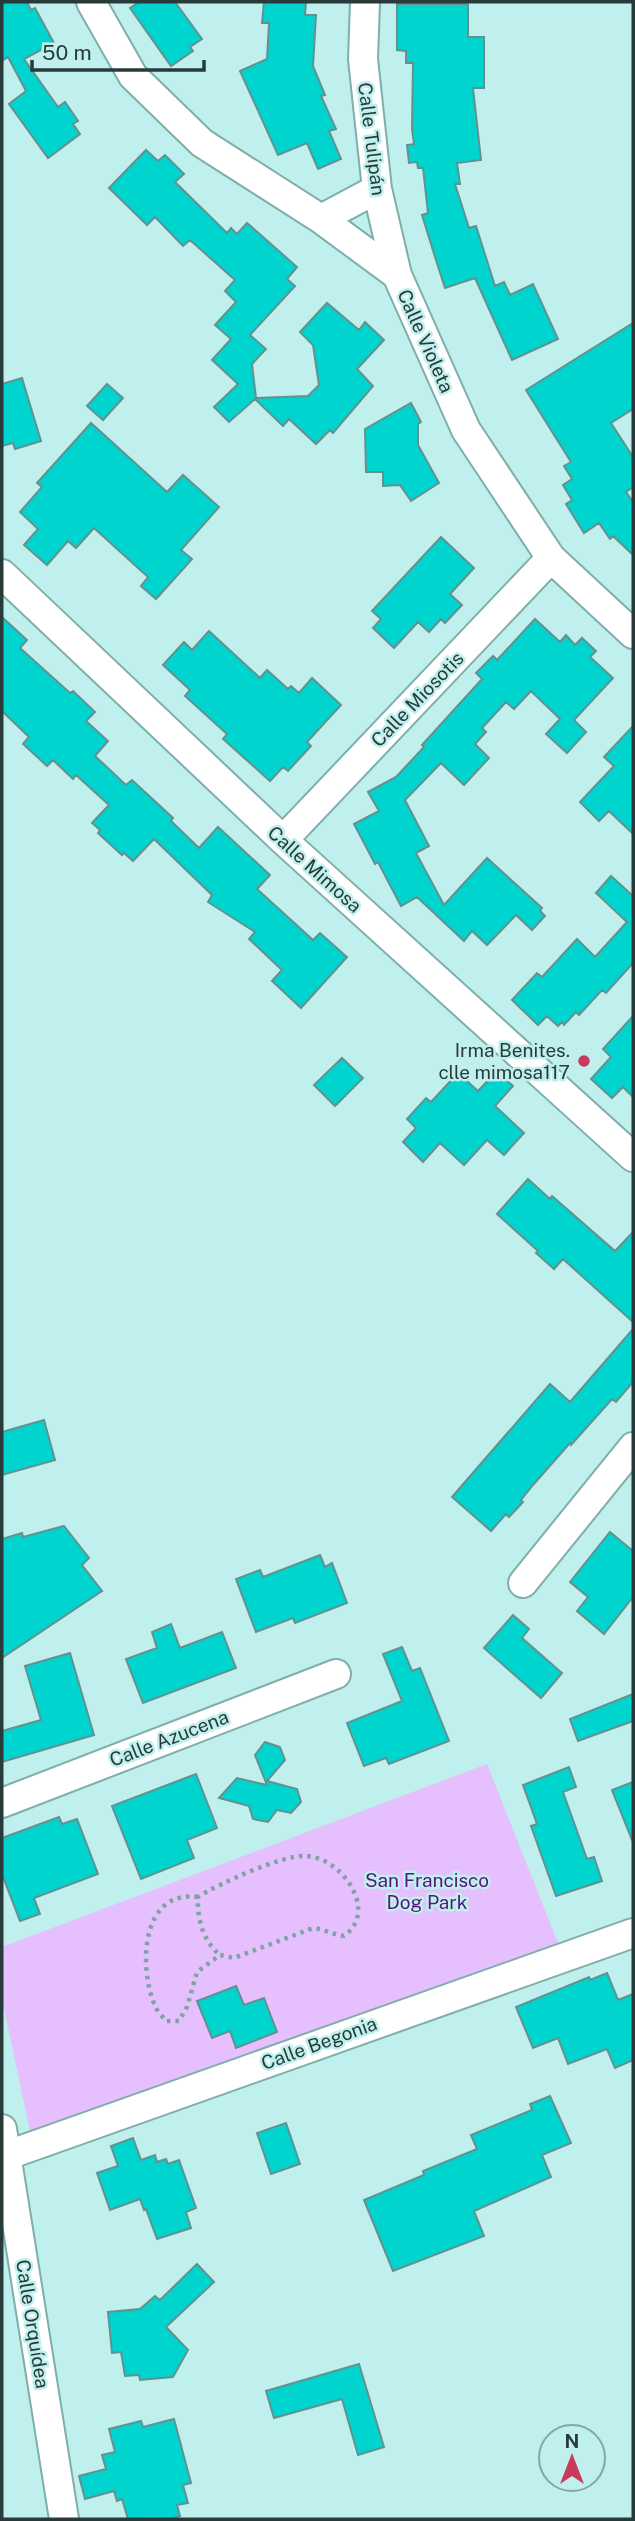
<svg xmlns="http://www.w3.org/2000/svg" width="635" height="2521" font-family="'Public Sans',sans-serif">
	<rect width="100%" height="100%" fill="#bff0ed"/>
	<!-- green -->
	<path fill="#e5bffe" d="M487,1764l73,184 -529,188 -29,-137v-52z"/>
	<!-- building -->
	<path fill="#00d4cf" stroke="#63918f" stroke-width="2" d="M2,2h25l4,8 4,-2 19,35 -30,16 34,48 7,-5 13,19 -5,3 7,10 -32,24 -39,-54 17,-13 -18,-34 -6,4z
		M139,2h36l27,37 -12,8 3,4 -22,15 -41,-58z
		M264,2h42l-1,13h11l-3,51 12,29 -4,1 15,33 -7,2 12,28 -23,10 -11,-26 -29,12 -38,-84 27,-12 2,-36h-7z
		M397,4h71v33h16v51h-11l8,72 -24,3 3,21h-5l14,44 7,-2 19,60 9,-4 6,13 23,-11 25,55 -46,21 -37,-82 -30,10 -10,-31 -13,-42 6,-2 -5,-45h-5l-1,-6 -8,1 -2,-18 7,-1 -2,-15 1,-66h-7v-12l-9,-1z
		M146,150l12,11 7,-6 19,19 -9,8 52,51 4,-5 6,6 10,-11 50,44 -10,12 8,7 -45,49 16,14 -14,15 4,34 52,-2 11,-11 -6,-40 -13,-13 27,-29 32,27 6,-8 19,18 -27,29 16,17 -40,47 -3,-3 -14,14 -27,-25 -6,7 -28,-27 -26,23 -15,-15 24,-23 -26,-24 19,-21 -16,-14 21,-23 -11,-11 10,-11 -45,-40 -7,6 -28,-29 -8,8 -38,-37z
		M633,323v86l-22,14 22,34v30l-7,5 7,10v53l-20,-19 -3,3 -11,-16 -15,10 -18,-29 6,-4 -9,-15 9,-6 -8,-13 7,-4 -45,-72z
		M22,378l19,63 -26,8 -2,-6 -11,3v-62z
		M107,384l16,14 -20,22 -16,-14z
		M411,403l10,19 -3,2v21l21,38 -28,18 -11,-16 -17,1v-14h-17l-1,-43z
		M91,423l76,69 16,-17 36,32 -38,43 11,9 -36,40 -15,-13 7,-9 -54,-49 -18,20 -8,-7 -21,24 -23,-20 14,-16 -18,-17 22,-25 -5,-4z
		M441,537l33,31 -24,26 12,11 -17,18 -4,-4 -12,13 -11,-10 -24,26 -21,-20 8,-9 -9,-8z
		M2,617l25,23 -7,8 50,45 3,-2 22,21 -9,9 22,20 -13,15 31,29 6,-5 41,38 -2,3 28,27 19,-21 52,48 -13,14 56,51 7,-7 27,24 -46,51 -29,-27 10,-11 -33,-31 6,-7 -47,-30 4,-7 -58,-56 -21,22 -9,-8 -2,2 -24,-22 2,-3 -8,-7 17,-18 -33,-30 -3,4 -20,-19 -6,6 -24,-22 6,-7 -27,-26z
		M535,619l25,23 6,-7 9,10 7,-7 14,13 -6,6 23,21 -39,42 12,12 -19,21 -21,-19 14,-15 -29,-28 -17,18 -8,-7 -24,26 4,4 -11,12 14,14 -25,27 -23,-22 -36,37 24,46 -13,7 28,52 43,-47 55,50 -2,3 5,5 -13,14 -16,-15 -29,30 -15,-14 -8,10 -47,-44 -16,9 -23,-44 -3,2 -21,-40 25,-13 -11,-19 28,-15 28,-30 -2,-2 60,-66 -6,-6 17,-17 4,4z
		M209,631l51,47 7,-8 21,19 3,-3 8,7 13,-15 29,27 -34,37 4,4 -23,25 -5,-4 -13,14 -47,-42 4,-5 -42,-38 5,-6 -27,-25 21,-23 8,8z
		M633,726v108l-24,-23 -10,10 -19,-19 34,-36 -10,-9z
		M611,876l22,20v67l-27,30 -4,-3 -23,25 -3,-3 -12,13 -2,-3 -4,4 -11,-10 -9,9 -26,-25 25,-27 5,4 35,-38 18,18 32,-35 -31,-29z
		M633,1016v81l-10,-10 -11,11 -21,-19 20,-22 -8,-8z
		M342,1058l21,20 -28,28 -21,-21z
		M497,1071l16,15 -18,20 29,27 -20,22 -17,-15 -23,25 -24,-22 -17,19 -20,-20 13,-14 -9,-9 19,-21 5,4 27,-29 20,18z
		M528,1179l22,20 2,-3 63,55 18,-19v90l-70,-63 -9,10 -18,-16 2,-2 -41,-37z
		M633,1329v53l-17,20 -4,-3 -41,46 -1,-2 -37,42 -12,15 2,2 -14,15 -3,-3 -15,17 -39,-34 98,-113 20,18z
		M44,1420l11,40 -53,15v-43z
		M64,1526l25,32 -7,7 20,26 -100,67v-119l20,-6 1,4z
		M610,1532l23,19v46l-29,37 -27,-23 11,-14 -18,-15z
		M320,1555l5,12 7,-4 15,40 -52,20 -2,-5 -37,14 -20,-53 24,-9 3,7z
		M513,1615l16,14 -7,9 40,35 -21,25 -57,-50z
		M171,1624l9,24 42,-16 14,36 -93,35 -17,-44 31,-11 -5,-16z
		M402,1647l10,24 8,-3 29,73 -60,23 -3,-6 -22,8 -17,-43 55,-22 -19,-47z
		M70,1653l24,82 -92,27v-31l39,-11 -16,-54z
		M633,1694v27l-55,20 -8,-22z
		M265,1742l15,5 5,13 -18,21 30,8 4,13 -10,11 -14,-3 -9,12 -15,-3 -4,-13 -30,-8 18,-20 30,7 -12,-30z
		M569,1767l7,20 -13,5 24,67 7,-2 8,24 -46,15 -25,-70 6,-2 -14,-39z
		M196,1774l21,54 -30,12 7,18 -53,21 -29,-73z
		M633,1782v58h-1l-20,-50z
		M59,1817l3,7 15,-5 21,55 -64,24 6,16 -20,7 -18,-47v-36z
		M607,1973l11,27 15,-6v66l-18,8 -8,-19 -39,15 -10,-26 -25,10 -17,-41 73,-30 1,3z
		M236,1986l8,19 20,-7 13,34 -41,16 -6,-17 -18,7 -15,-37z
		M550,2096l21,47 -29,12 9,22 -77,34 10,25 -91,35 -29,-71 60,-25 -1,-4 54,-22 -6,-14 61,-25 -2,-6z
		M286,2123l14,41 -29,10 -14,-41z
		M133,2138l8,22 14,-5 2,7 9,-3 2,5 11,-4 17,48 -10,4 5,16 -34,11 -11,-30 -2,1 -4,-11 -30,11 -13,-37 21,-7 -7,-20z
		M197,2264l17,18 -48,45 22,23 -15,27 -33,3 -1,-5 -14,1 -4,-24 -9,1 -4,-41 32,-3 15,-13 5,4z
		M359,2364l25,83 -26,8 -16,-56 -68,19 -8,-27z
		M174,2419l17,64 -8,2 5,18 -11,2 3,11 -11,3h-41l-6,-20 -5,2 -3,-10 -29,8 -6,-23 27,-7 -4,-14 13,-3 -6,-23 32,-8 2,6z"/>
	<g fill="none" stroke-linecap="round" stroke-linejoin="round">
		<defs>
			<path id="minor" d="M91,2l42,74 69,67 119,76 76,56 69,155 85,128 82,76
				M365,2l-2,57 14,130 20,86
				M321,219l56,-30
				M2,574l281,266 350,317
				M283,840l268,-282
				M523,1583l110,-136
				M2,1803l334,-129
				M2,2129l62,390
				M5,2156l628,-223"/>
		</defs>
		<!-- minor casing -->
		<use href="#minor" stroke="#7faeab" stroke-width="32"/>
		<!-- path -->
		<path stroke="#7fa3a1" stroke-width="4.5" stroke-dasharray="3.5 5" stroke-linecap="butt" d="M198,1897c-58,-8 -60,73 -42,111 2,4 7,9 10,13h13l8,-14 10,-35 23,-17 14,3 79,-30c12,1 20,7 31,8 36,-26 -4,-80 -39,-80 -23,-1 -87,28 -107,41 -1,22 5,44 22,58"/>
		<!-- minor -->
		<use href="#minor" stroke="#fff" stroke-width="28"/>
	</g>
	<!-- markers -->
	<circle fill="#c9395b" stroke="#bff0ed" stroke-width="2.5" cx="584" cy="1061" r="7"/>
	<g text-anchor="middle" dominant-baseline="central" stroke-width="5" stroke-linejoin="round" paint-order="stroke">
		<!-- street labels -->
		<g font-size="19" fill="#283b3a" stroke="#bff0ed">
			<text transform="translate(372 139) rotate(83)">Calle Tulipán</text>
			<text transform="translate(426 341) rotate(66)">Calle Violeta</text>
			<text transform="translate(417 699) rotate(-46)">Calle Miosotis</text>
			<text transform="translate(315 869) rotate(42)">Calle Mimosa</text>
			<text transform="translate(169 1738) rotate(-21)">Calle Azucena</text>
			<text transform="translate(319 2043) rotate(-20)">Calle Begonia</text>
			<text transform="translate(33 2324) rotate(81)">Calle Orquídea</text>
		</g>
		<!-- poi labels -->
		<g font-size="19" fill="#283b3a" stroke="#bff0ed" text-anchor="end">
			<text x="570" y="1050">Irma Benites.<tspan x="570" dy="22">clle mimosa117</tspan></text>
		</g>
		<!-- park labels -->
		<g font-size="19" fill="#581478" stroke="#bff0ed">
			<text x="427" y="1880">San Francisco<tspan x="427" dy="22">Dog Park</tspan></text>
		</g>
	</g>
	<!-- border -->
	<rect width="635" height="2521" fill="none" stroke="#283b3a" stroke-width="7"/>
	<!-- north arrow -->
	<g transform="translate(572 2458)"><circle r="33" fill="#bff0ed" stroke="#83a8a5" stroke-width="2"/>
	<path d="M0-5L12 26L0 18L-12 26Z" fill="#c9395b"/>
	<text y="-10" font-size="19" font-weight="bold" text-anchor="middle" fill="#283b3a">N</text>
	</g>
	<!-- scale -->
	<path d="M32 60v10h172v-10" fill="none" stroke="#283b3a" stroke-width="3.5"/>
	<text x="42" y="60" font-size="21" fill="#283b3a" stroke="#bff0ed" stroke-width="5" paint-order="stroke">50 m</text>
</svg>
